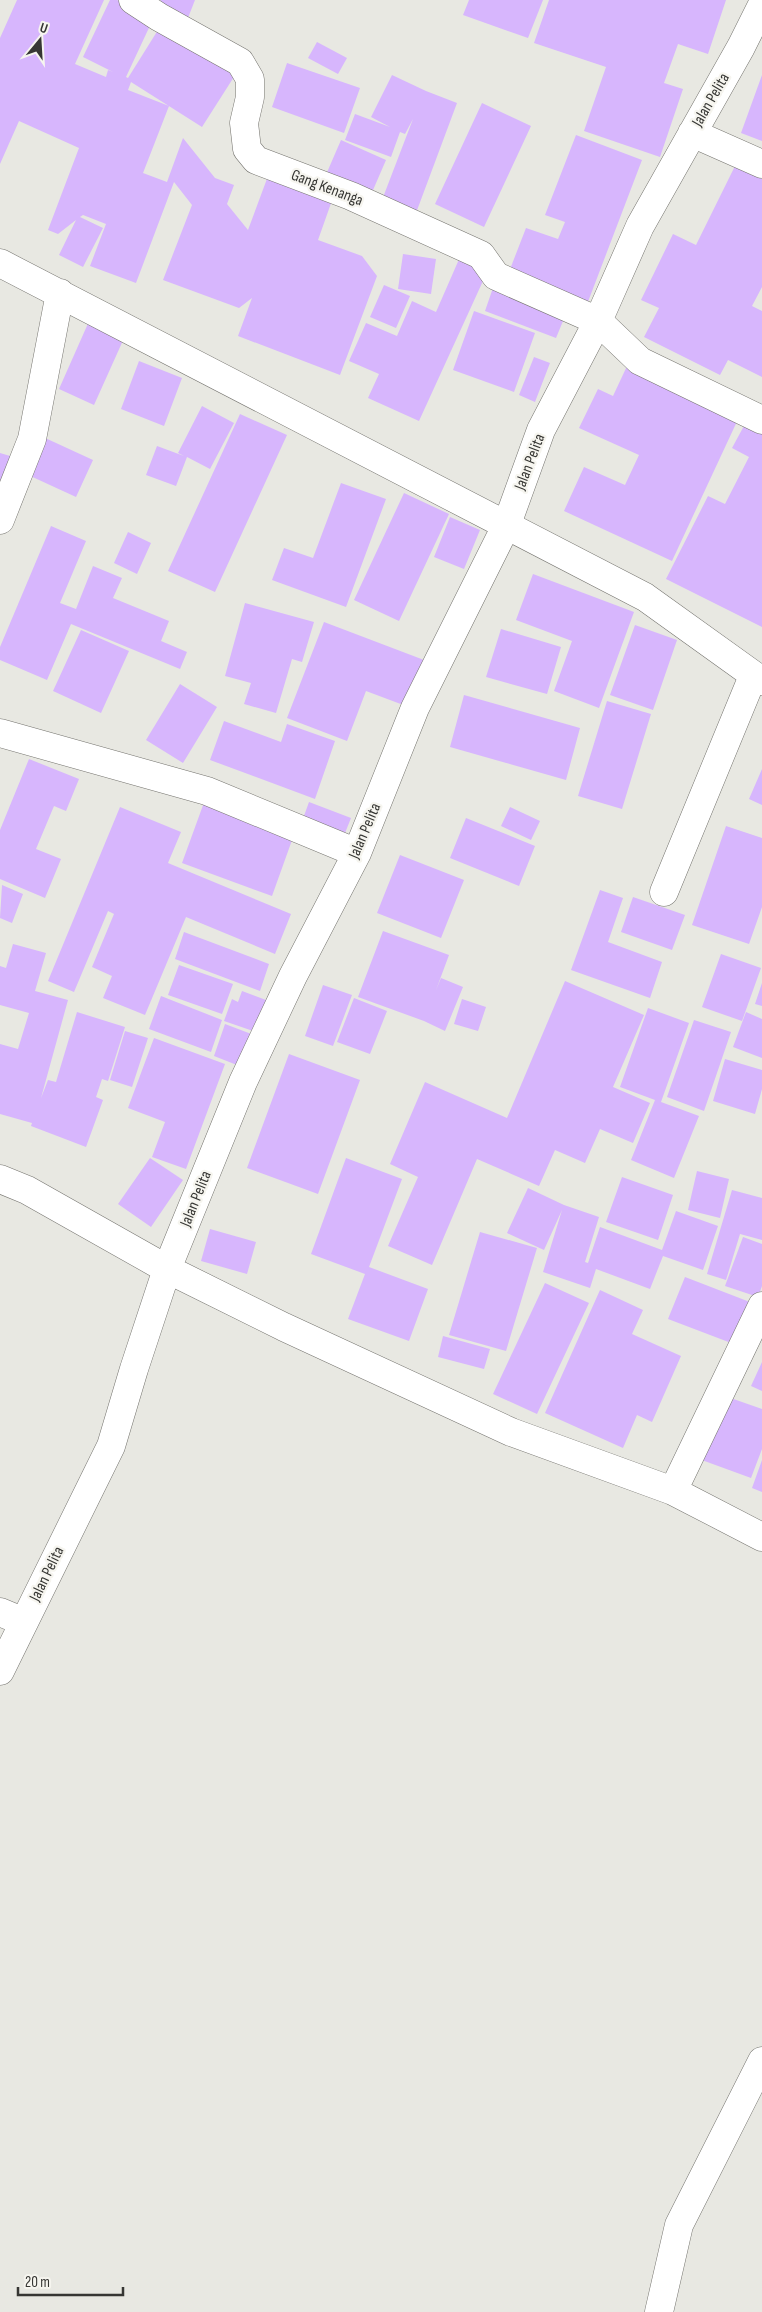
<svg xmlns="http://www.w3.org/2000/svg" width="762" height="2312" font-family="'Sofia Sans Condensed',sans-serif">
	<rect width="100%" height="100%" fill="#e8e8e2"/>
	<!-- building -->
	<path fill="#d7b6fd" d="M17,0h87l-29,64 31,13 2,-7 5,2 -30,-15 27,-57h7l37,17 -28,60 2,1 35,-56 76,47 -37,58 -71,-45 -3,8 41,16 -26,67 24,9 16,-44 32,40 19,7 -7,19 21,26 23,-62 64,24 -17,48 44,16 15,20 -37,99 -102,-39 14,-38 -13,10 -76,-28 29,-75 -18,-23 -38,101 -46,-17 16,-42 -23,-9 -3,2 23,11 -20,39 -24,-12 17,-35 -18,14 -10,-4 31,-82 -60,-27 -19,43v-126z
		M161,0h34l-9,23 -30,-10z
		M469,0h74l-15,38 -65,-23z
		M549,0h177l-18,54 -30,-10 -14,39 19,6 -23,68 -76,-26 22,-64 -72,-24z
		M317,42l30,16 -9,16 -30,-16z
		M287,63l73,25 -16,45 -72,-26z
		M392,75l34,16 31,12 -41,110 -34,-13 31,-81 -8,15 -5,-2 -9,25 -46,-17 10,-26 35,13 -19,-10z
		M762,75v66l-21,-8z
		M482,103l49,23 -47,101 -49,-23z
		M576,135l66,25 -56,147 -79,-30 19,-49 32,11 7,-17 -20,-7z
		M341,140l45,20 -16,37 -45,-20z
		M735,166l27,13v108l-10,19 10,5v66l-34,-17 -8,15 -76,-38 15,-29 -18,-8 32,-66 23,11z
		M403,254l33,5 -5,35 -33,-5z
		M460,257l28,13 -69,151 -51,-23 11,-24 -30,-13 17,-38 31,13 15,-35 24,11z
		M495,282l73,27 -12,29 -71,-27z
		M384,285l26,11 -14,32 -26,-11z
		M474,311l61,22 -21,59 -61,-22z
		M90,319l35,17 -31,69 -35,-16z
		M534,357l16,6 -15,39 -16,-7z
		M139,361l43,17 -18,48 -43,-17z
		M628,364l112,51 -68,146 -108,-50 20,-44 41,18 14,-30 -60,-27 19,-39 15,7z
		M202,406l32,17 -24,46 -23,-12 -11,29 -30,-11 11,-29 27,10 -6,-3z
		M240,414l47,21 -72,157 -47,-21z
		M745,424l17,8v195l-96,-48 42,-83 17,8 24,-47 -17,-9z
		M43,437l50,23 -17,37 -50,-23z
		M0,453l17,5 -17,37z
		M341,483l45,16 -40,108 -74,-27 12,-32 29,10z
		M404,493l45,21 -50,107 -45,-21z
		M450,517l30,13 -16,39 -30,-12z
		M51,526l35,15 -26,62 16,6 17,-43 29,12 -9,20 56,23 -8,20 26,11 -7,17 -109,-45 -24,56 -47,-20v-13z
		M128,532l23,11 -14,31 -23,-11z
		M533,574l101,38 -35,96 -45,-17 18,-50 -56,-21z
		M245,603l69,19 -12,40 -10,-3 -16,54 -32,-9 7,-21 -26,-7z
		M324,622l100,38 -18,46 -40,-15 -19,50 -60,-23z
		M635,625l42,15 -24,70 -43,-15z
		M501,629l60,18 -14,47 -61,-17z
		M81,630l48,21 -28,62 -48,-22z
		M180,684l37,23 -34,56 -37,-23z
		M464,695l116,33 -14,52 -116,-33z
		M607,701l44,13 -29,95 -44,-13z
		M224,721l57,21 6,-18 48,17 -20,58 -105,-39z
		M29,759l50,20 -13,32 -12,-5 -18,43 25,10 -16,39 -45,-19v-49z
		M762,769v36l-13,-6z
		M206,797l90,32 -24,67 -90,-33z
		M309,802l42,16 -10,25 -41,-16z
		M120,807l61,25 -13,31 123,51 -16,40 -89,-37 -41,98 -42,-17 9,-22 -20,-9 22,-53 -6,-3 -34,81 -26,-11z
		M510,807l30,14 -9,19 -30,-14z
		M466,818l69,28 -16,40 -69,-28z
		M726,826l36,12v69l-13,37 -57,-19z
		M400,855l64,25 -23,58 -64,-25z
		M2,885l21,9 -11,29 -12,-5z
		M600,890l23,8 -15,44 54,20 -12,36 -79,-28z
		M633,897l52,18 -13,35 -51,-18z
		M383,931l66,24 -13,35 5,-12 22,9 -18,44 -21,-10 -66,-24z
		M184,932l85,32 -9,27 -85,-32z
		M13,944l33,9 -11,38 33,9 -27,98 7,-18 8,2 21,-70 48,15 -17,54 -6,-2 -6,18 7,3 -17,47 -55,-21 1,-3 -32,-9v-70l18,5 11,-36 -29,-8v-39l6,2z
		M721,954l40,14 -19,53 -40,-14z
		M179,965l54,19 -11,30 -54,-19z
		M565,981l79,34 -31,72 37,16 -17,40 -33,-14 -15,34 -30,-13 -16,36 -62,-27 -45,106 -44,-19 30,-69 -28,-13 35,-82 82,36z
		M762,983v23l-7,-2z
		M323,985l29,10 -19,51 -28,-10z
		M242,991l32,12 -12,31 -38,-13 8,-22 6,3z
		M161,996l61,24 -11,32 -62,-23z
		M354,998l33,13 -17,43 -33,-12z
		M462,999l24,8 -8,24 -24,-7z
		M648,1008l41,15 -28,79 38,14 -25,62 -43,-18 24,-60 -35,-13z
		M746,1012l16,7v39l-29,-11z
		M694,1020l37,12 -27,79 -37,-14z
		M225,1024l29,11 -12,32 -28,-11z
		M125,1031l23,7 -16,49 -22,-7z
		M154,1038l71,26 -39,105 -34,-12 13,-35 -37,-14z
		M289,1054l71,26 -42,114 -71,-26z
		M725,1059l37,11v19l-7,25 -42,-13z
		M150,1158l33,22 -32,47 -33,-23z
		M346,1158l56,21 -33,88 59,22 -19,52 -61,-22 17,-45 -54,-20z
		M697,1171l32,8 -9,39 -32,-8z
		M622,1177l51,18 -15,45 -52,-18z
		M528,1188l36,17 35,12 -14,45 3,1 12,-36 62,23 14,-39 42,15 -15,44 -40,-14 -13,33 -54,-20 -6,19 -47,-16 19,-62 -18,40 -37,-17z
		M732,1190l30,8v42l-22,-6 -14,46 -19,-6z
		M210,1229l46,13 -9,32 -46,-13z
		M480,1232l57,16 -31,103 -57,-16z
		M743,1237l19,7v42l-4,11 -33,-11z
		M685,1277l70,27 -16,42 -71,-27z
		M545,1283l44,20 -52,111 -44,-20z
		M600,1290l43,20 -11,24 49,22 -29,66 -15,-7 -14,33 -78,-35z
		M443,1336l47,13 -6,20 -46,-12z
		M762,1362v29l-11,-5z
		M722,1395l40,14v40l-11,29 -52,-19z
		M762,1460v32l-10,-4z"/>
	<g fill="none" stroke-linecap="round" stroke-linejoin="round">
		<defs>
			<path id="minor" d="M133,0l26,17 81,45 10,17v18l-6,26 3,26 9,11 95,36 130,59 15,21 102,45 42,40 122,59
				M692,133l70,31
				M0,263l645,334 117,84
				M0,520l32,-81 28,-146
				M0,733l207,58 150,62
				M664,892l89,-216
				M0,1179l27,11 140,79 117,58 227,105 162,59 89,46
				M673,1491l89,-185
				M0,1612l24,10
				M0,1671l111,-225 23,-77 33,-100 76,-187 50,-106 64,-123 58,-145 92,-184 34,-94 57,-109 42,-95 101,-179 21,-42
				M659,2312l20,-87 83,-164"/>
		</defs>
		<!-- minor casing -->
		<use href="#minor" stroke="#75746f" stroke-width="29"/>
		<!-- minor -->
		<use href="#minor" stroke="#fff" stroke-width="28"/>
	</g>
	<g text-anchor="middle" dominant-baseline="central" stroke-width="4.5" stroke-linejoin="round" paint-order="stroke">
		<!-- street labels -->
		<g font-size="16" fill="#363633" stroke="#f6f5ef">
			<text transform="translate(711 100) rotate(-60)">Jalan Pelita</text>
			<text transform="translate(327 188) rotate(21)">Gang Kenanga</text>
			<text transform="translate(530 462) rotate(-69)">Jalan Pelita</text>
			<text transform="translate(365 831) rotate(-67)">Jalan Pelita</text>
			<text transform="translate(196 1199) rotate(-68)">Jalan Pelita</text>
			<text transform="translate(47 1574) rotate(-64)">Jalan Pelita</text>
		</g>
	</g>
	<!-- north arrow -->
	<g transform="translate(40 40) rotate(18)" stroke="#f6f5ef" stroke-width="4" paint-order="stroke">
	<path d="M0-4L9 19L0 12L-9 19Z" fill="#363633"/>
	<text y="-8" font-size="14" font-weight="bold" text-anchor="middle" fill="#363633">U</text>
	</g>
	<!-- scale -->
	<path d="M18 2287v8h105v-8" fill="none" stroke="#363633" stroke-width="2.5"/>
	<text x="25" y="2287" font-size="15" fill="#363633" stroke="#f6f5ef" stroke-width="4" paint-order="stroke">20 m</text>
</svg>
